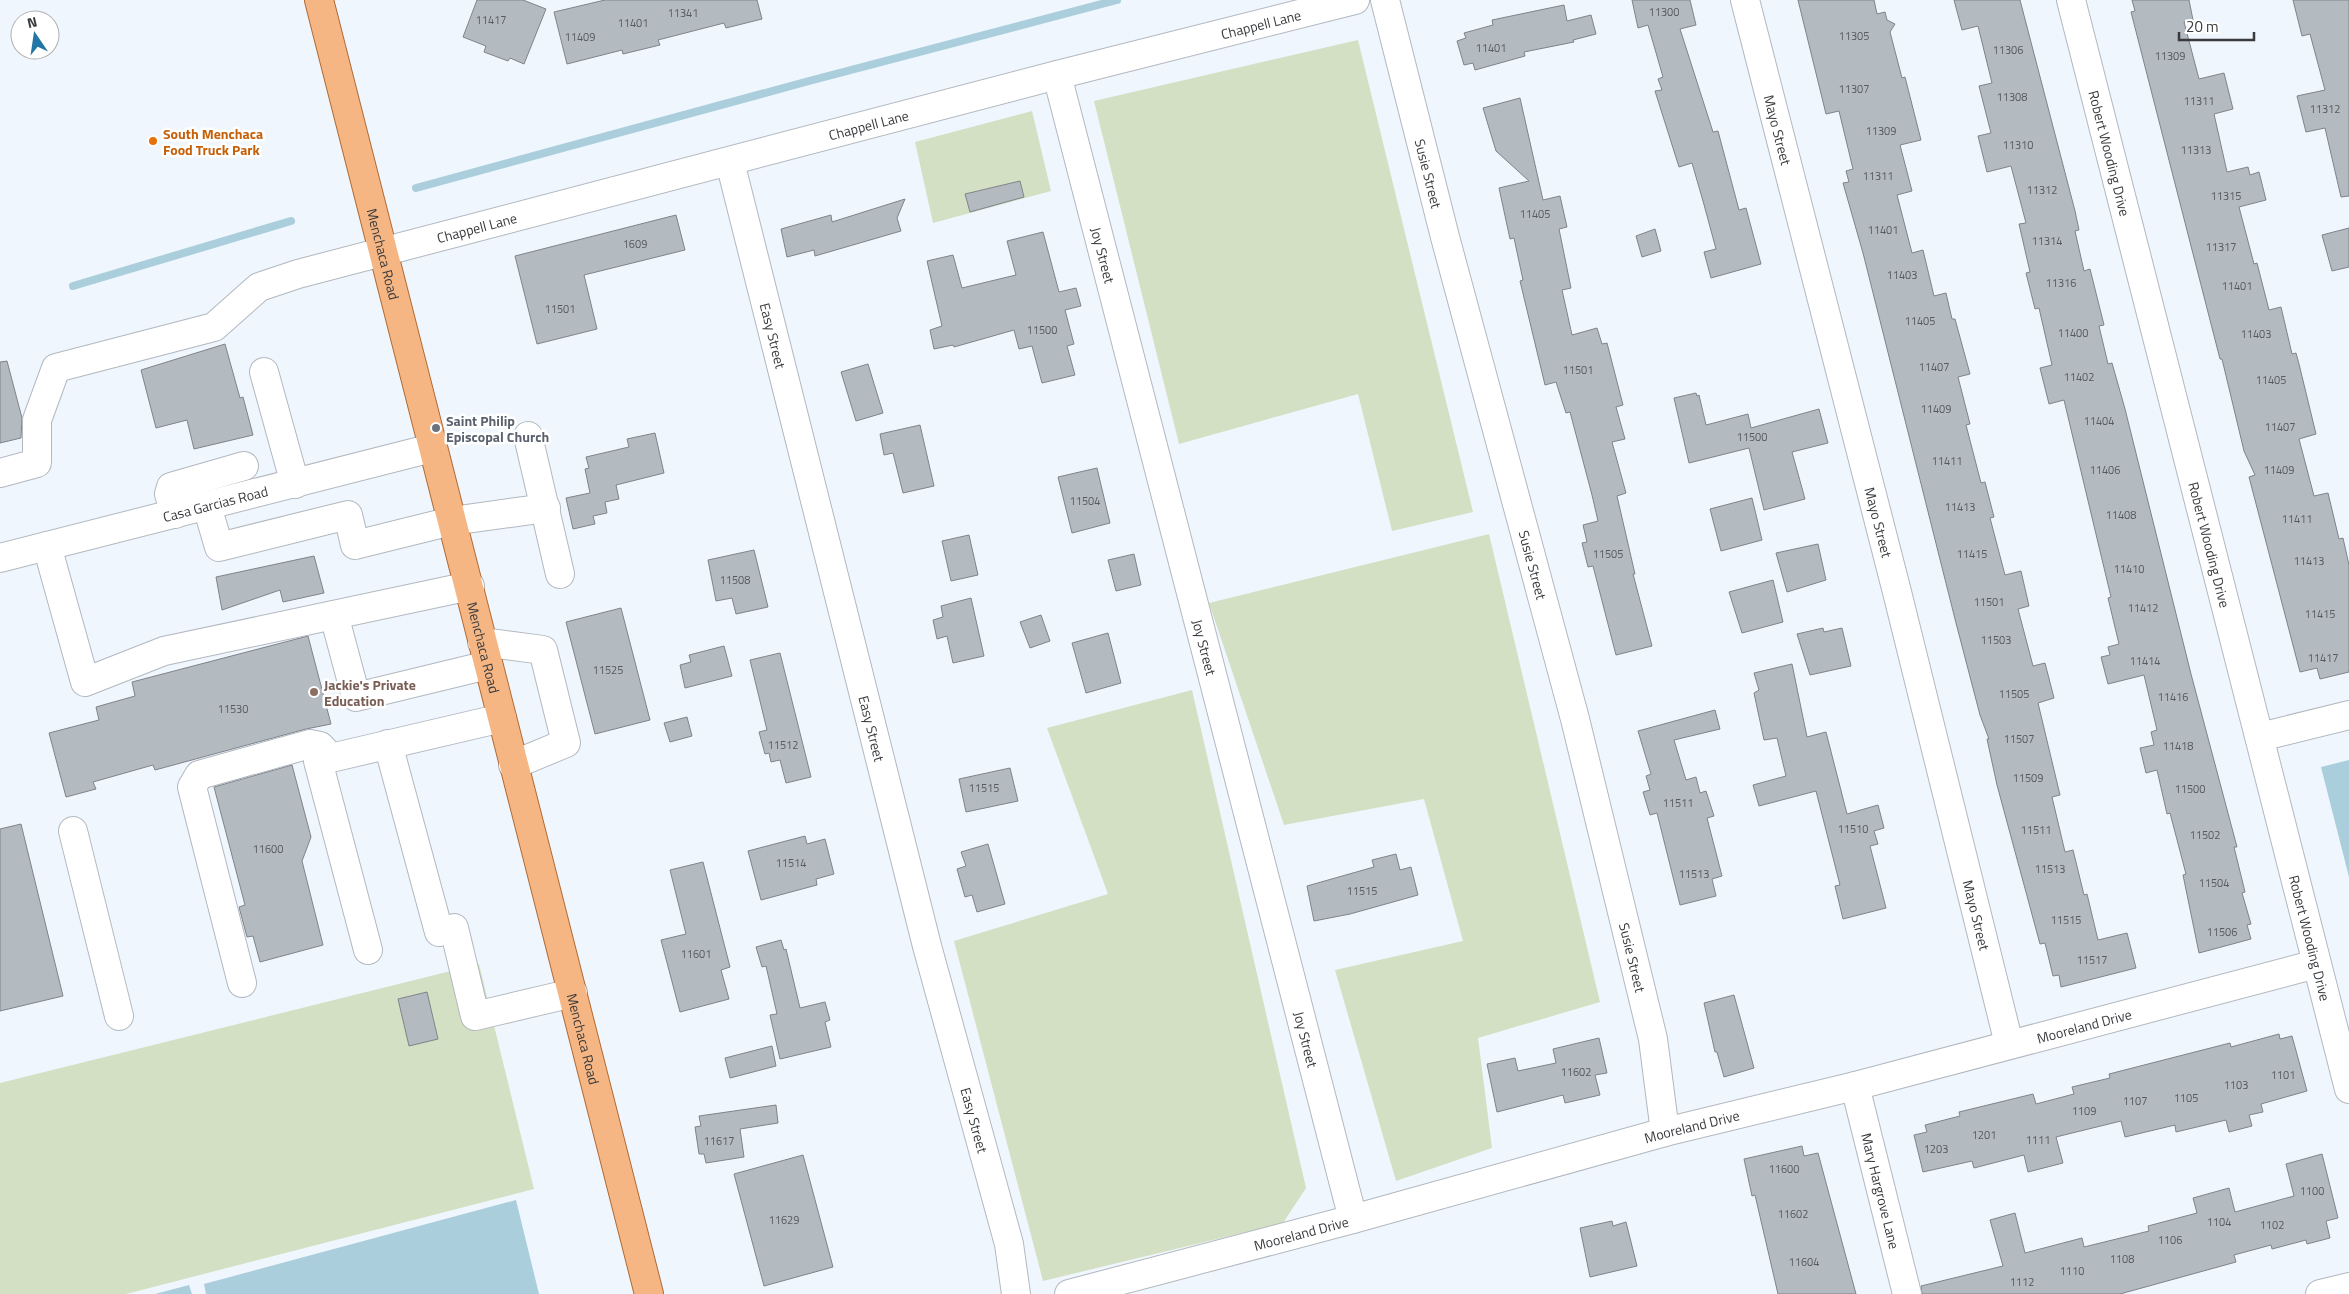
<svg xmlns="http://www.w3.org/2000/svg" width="2349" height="1294" font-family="'Titillium Web',sans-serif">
	<rect width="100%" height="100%" fill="#eff6fd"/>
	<!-- green -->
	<path fill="#d4e0c3" d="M1358,40l115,472 -81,19 -34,-137 -179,50 -85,-343z
		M1032,111l19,80 -118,32 -18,-81z
		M1489,534l111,468 -122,36 14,110 -96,33 -61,-211 128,-29 -39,-142 -140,26 -75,-222z
		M1192,690l114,498 -23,35 -240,58 -89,-340 154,-47 -61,-166z
		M479,964l55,225 -408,105h-126v-211z"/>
	<!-- water -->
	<path fill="#aacedb" d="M2349,760v117l-28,-110z
		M516,1200l23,94h-333l-2,-10z
		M189,1285l3,9h-37z"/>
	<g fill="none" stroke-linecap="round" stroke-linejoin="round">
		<!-- stream -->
		<path stroke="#aacedb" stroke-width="8" d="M416,188l393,-107 308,-81
			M73,286l218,-65"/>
	</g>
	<!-- building -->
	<path fill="#b3bac0" stroke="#7e848a" d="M477,0h46l23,9 -22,55 -14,-6 -2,3 -24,-9 2,-6 -23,-9z
		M605,0h152l5,19 -36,9 -2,-5 -66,17 2,5 -37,9 -1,-4 -55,14 -13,-52z
		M1632,0h58l6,25 -16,4 33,103 5,-1 21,79 7,-2 15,56 -50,14 -7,-26 12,-3 -13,-48 -11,-38 -13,4 -24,-76 7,-1 -4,-11 5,-2 -15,-52 -10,3z
		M1798,0h76l3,14 8,-2 2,8 8,4 -5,8 12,46 3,-1 16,63 -21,5 12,46 -15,4 15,58 11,-3 11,46 12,-3 6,26h3l15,55 -12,3 12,47 -4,1 15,58 4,-1 9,35 -4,1 15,57 16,-4 8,35 -11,3 15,57 12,-3 9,35 -16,5 22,92 -8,2 13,55 8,-2 11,45 3,-1 11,46 29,-7 9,35 -75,19 -2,-12 -6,1 -8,-33 -5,1 -43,-159 -10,-46h2l-9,-24 -24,-92 -93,-370 -20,-70 6,-1 -3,-11 7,-2 -14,-58 -13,3z
		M1954,0h66l55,211 4,19 -4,1 9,40 6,-2 14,56 -5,1 9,38 4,-1 13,46 66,265 46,173h-3l11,45 -3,1 9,31 -4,1 4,14 -52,14 -16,-78 3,-1 -16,-61 -3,1 -10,-44 -11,3 -6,-25 14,-3 -3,-13 6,-2 -13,-55 -36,9 -7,-27 9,-2 -2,-8 11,-3 -11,-46 3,-1 -47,-197 -15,4 -9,-36 12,-3 -13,-57 -4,1 -9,-36 4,-1 -11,-48 7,-1 -15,-57 -24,6 -9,-36 13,-3 -12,-47 13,-3 -14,-57 -16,4z
		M2132,0h57l4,20 -9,2 15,57 25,-6 9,36 -19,5 13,58 21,-5 2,8 9,-3 7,28 -27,7 15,57 3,-1 12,47 12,-3 11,47 4,-1 3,11 17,70 -17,5 15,57 14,-3 11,46 4,-1 6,27v107l-29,7 -3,-11 -17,4 -51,-195 6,-2 -11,-24 -22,-92h-2l-89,-347 4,-1z
		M2293,0h56v196l-8,1 -16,-69 -19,4 -9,-36 28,-6 -15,-56 -8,2z
		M1564,5l3,16 24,-6 5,19 -23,6 1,2 -50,10 1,4 -50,14 -2,-7 -9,2 -7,-24 9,-3 -2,-5 29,-8 -1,-5z
		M1520,98l23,102 17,-4 7,31 -8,2 12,59 -9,2 10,45 25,-7 5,16 5,-1 16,62 -7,2 9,32 -13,3 14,51 -9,3 18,78h-2l19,72 -36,9 -23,-89 -5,1 -6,-24 5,-1 -4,-17 15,-4 -6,-26 -22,-83 -4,1 -10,-31 -11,3 -25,-104 3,-1 -9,-42 -4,1 -11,-51 30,-7 -33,-30 -13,-43z
		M1020,181l4,16 -54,15 -5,-18z
		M905,199l-8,19 4,13 -86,25 -1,-6 -27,7 -6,-28 50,-14 1,7z
		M676,215l9,35 -101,25 13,54 -60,15 -22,-88z
		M2349,228v39l-17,4 -10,-36z
		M1655,229l6,22 -19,6 -6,-21z
		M1043,232l16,60 17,-4 5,18 -16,4 9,34 -7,2 8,29 -33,8 -10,-37 -13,3 -5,-19 -60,17 -1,-2 -19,4 -4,-19 12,-4 -15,-65 26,-6 9,33 54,-13 -9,-34z
		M225,344l15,54 3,-1 10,38 -59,14 -7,-29 -31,8 -15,-58z
		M7,361l15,57 -1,20 -21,5v-81z
		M868,364l15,49 -27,8 -15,-49z
		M1696,393l1,3 2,-1 7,30 42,-11 3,14 68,-19 9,34 -36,9 13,47 -41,11 -15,-62 -60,15 -15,-65z
		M920,425l14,61 -31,7 -10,-40 -9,2 -4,-21z
		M655,433l9,40 -48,12 3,14 -14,3 2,11 -14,3 2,8 -22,5 -7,-31 24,-5 -5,-24 4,-1 -3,-11 43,-10 -2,-8z
		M1097,468l13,55 -38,10 -14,-56z
		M1752,498l10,42 -41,11 -11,-42z
		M969,535l9,40 -27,6 -9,-40z
		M1818,544l8,36 -39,12 -11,-39z
		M754,550l14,57 -32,7 -4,-16 -16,3 -8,-41z
		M1134,554l7,31 -25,6 -8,-31z
		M314,556l10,37 -41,9 -3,-12 -58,20 -6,-33z
		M1773,580l10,42 -41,11 -13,-41z
		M971,598l13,58 -31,7 -6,-27 -10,3 -4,-19 10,-3 -2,-11z
		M621,608l29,112 -55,14 -29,-112z
		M1041,615l9,26 -20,7 -10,-26z
		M1823,628l1,4 18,-4 9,38 -41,9 -13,-41z
		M1108,633l13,50 -35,10 -14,-50z
		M308,636l23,88 -25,5 -151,41 -2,-5 -60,17 3,7 -30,8 -17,-64 50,-13 -3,-13 39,-11 -3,-14z
		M724,646l8,30 -47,12 -5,-23 11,-3 -2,-7z
		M780,653l31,124 -25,6 -6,-23 -9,2 -2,-9 -4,1 -6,-22 8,-2 -17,-70z
		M1792,664l15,73 19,-5 21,82 31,-9 6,23 -10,3 4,13 -8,2 16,62 -43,11 -8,-33 5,-1 -24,-94 -57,15 -6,-21 33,-9 -9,-38 -13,2 -10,-47 5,-3 -5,-17z
		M1715,710l5,19 -46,11 12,40 10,-3 4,16 6,-2 8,25 -7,2 15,58 -10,3 4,17 -36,9 -23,-92 -7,2 -7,-23 7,-2 -4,-14 5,-2 -13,-43z
		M687,717l5,19 -22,6 -6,-19z
		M292,765l19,72 -9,24 21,84 -63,17 -7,-26 -6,1 -8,-30 6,-2 -31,-118z
		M1010,768l8,33 -52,11 -7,-33z
		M21,824l42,172 -63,15v-182z
		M805,836l2,8 18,-5 9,35 -18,5 1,6 -56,15 -13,-49z
		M988,844l17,60 -28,8 -5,-17 -7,2 -8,-28 9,-3 -5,-14z
		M1396,854l4,16 11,-3 7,28 -68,19 -36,7 -7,-35 67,-19 -2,-7z
		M703,862l27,105 -9,3 8,29 -49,13 -19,-72 25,-6 -16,-64z
		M781,940l3,10 2,-1 14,59 25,-6 5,18 -5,2 6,25 -51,12 -10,-44 7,-1 -11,-48 -4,1 -6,-20z
		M427,992l11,47 -29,7 -11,-47z
		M1734,995l20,73 -30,9 -7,-25h-2l-11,-49z
		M2279,1034l1,5 12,-3 15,55 -46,13 2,8 -14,3 3,11 -23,6 -3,-12 -50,12 -1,-7 -50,12 -4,-16 -65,16 7,26 -35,9 -4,-17 -50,13 -2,-7 -49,11 -9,-37 13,-3 -2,-7 35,-9 -1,-4 74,-18 3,10 38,-10 -2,-7 38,-9 -1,-4 121,-31 1,4z
		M1599,1038l8,35 -12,2 5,20 -35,8 -2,-8 -66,17 -10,-48 28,-6 3,13 38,-8 -3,-14z
		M772,1046l4,20 -46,12 -5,-20z
		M776,1105l2,18 -38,6 4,28 -38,6 -2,-9h-5l-4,-27 6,-1 -2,-10z
		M1802,1146l2,10 14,-3 38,141h-78l-23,-99 -3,1 -8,-37z
		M2322,1154l16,64 -12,3 4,17 -23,6 -1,-4 -34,9 -1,-4 -37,10 2,7 -116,32h-198l-1,-8 82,-20 -13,-46 25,-7 10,40 57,-15 2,9 65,-16 -1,-5 49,-13 -4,-15 36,-10 6,24 59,-16 -8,-32z
		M803,1155l30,112 -69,19 -30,-112z
		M1612,1221l1,5 13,-4 11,44 -47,11 -10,-49z"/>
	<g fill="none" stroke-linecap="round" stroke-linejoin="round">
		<defs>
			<g id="minor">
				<path id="s1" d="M1385,0l60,237 130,482 78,320 12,93"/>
				<path id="s2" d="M1745,0l152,592 112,452"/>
				<path id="s3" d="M2071,0l278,1089"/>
				<path id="s4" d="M1057,75l296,1144"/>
				<path id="s5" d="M730,162l197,784 82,298 7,50"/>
				<path d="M264,372l31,112"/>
				<path d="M528,436l32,138"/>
				<path id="s6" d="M0,473l37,-10v-43l19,-52 158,-41 45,-40 39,-13 759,-199 298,-75"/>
				<path d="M207,506l12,41 129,-32 7,30 97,-24 94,-13"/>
				<path d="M175,514l-6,-20 2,-7 73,-21"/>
				<path d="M47,546l38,136 79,-31 306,-65"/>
				<path id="s7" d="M0,558l432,-110"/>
				<path d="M334,615l22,82 132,-32"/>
				<path d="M482,642l61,8 23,93 -53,22"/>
				<path d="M2260,737l89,-22"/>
				<path d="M388,744l51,188"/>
				<path d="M73,831l46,185"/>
				<path d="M454,928l21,88 98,-23"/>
				<path d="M368,950l-50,-189 184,-43"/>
				<path d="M242,983l-50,-196 7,-12 111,-31 10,2 11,12"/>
				<path id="s8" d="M1855,1086l52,208"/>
				<path id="s9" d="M1069,1294l284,-75 312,-87 190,-46 461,-122"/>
				<path d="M2320,1294l29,-7"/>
			</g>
			<g id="major">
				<path id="s10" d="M319,0l330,1294"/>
			</g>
		</defs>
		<!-- minor casing -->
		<use href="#minor" stroke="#b2b8bf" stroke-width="30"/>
		<!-- major casing -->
		<use href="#major" stroke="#b06b35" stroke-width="30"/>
		<!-- minor -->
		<use href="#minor" stroke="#fff" stroke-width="28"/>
		<!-- major -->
		<use href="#major" stroke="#f6b683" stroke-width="28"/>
	</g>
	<!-- markers -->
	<circle fill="#e8710a" stroke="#fff" stroke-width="2" cx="153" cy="141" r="5"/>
	<circle fill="#6b7280" stroke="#fff" stroke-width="2" cx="436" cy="428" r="5"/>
	<circle fill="#8d6e63" stroke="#fff" stroke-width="2" cx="314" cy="692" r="5"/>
	<g text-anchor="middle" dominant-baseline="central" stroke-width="5" stroke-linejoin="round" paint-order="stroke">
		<!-- number labels -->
		<g font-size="11" fill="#575a5e">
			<text x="1664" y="12">11300</text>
			<text x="683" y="13">11341</text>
			<text x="491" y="20">11417</text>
			<text x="633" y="23">11401</text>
			<text x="1854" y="36">11305</text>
			<text x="580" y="37">11409</text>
			<text x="1491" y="48">11401</text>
			<text x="2008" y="50">11306</text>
			<text x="2170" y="56">11309</text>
			<text x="1854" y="89">11307</text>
			<text x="2012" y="97">11308</text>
			<text x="2199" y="101">11311</text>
			<text x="2325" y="109">11312</text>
			<text x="1881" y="131">11309</text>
			<text x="2018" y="145">11310</text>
			<text x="2196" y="150">11313</text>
			<text x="1878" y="176">11311</text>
			<text x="2042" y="190">11312</text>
			<text x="2226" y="196">11315</text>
			<text x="1535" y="214">11405</text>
			<text x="1883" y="230">11401</text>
			<text x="2047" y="241">11314</text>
			<text x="635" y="244">1609</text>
			<text x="2221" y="247">11317</text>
			<text x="1902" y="275">11403</text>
			<text x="2061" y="283">11316</text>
			<text x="2237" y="286">11401</text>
			<text x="560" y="309">11501</text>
			<text x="1920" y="321">11405</text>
			<text x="1042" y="330">11500</text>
			<text x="2073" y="333">11400</text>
			<text x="2256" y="334">11403</text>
			<text x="1934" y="367">11407</text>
			<text x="1578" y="370">11501</text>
			<text x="2079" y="377">11402</text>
			<text x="2271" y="380">11405</text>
			<text x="1936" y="409">11409</text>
			<text x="2099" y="421">11404</text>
			<text x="2280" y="427">11407</text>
			<text x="1752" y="437">11500</text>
			<text x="1947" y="461">11411</text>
			<text x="2105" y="470">11406</text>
			<text x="2279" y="470">11409</text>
			<text x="1085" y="501">11504</text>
			<text x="1960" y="507">11413</text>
			<text x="2121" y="515">11408</text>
			<text x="2297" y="519">11411</text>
			<text x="1608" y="554">11505</text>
			<text x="1972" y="554">11415</text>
			<text x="2309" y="561">11413</text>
			<text x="2129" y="569">11410</text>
			<text x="735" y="580">11508</text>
			<text x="1989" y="602">11501</text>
			<text x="2143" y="608">11412</text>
			<text x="2320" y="614">11415</text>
			<text x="1996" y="640">11503</text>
			<text x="2323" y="658">11417</text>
			<text x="2145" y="661">11414</text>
			<text x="608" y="670">11525</text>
			<text x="2014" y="694">11505</text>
			<text x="2173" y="697">11416</text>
			<text x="233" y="709">11530</text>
			<text x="2019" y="739">11507</text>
			<text x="783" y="745">11512</text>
			<text x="2178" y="746">11418</text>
			<text x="2028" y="778">11509</text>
			<text x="984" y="788">11515</text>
			<text x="2190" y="789">11500</text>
			<text x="1678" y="803">11511</text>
			<text x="1853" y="829">11510</text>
			<text x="2036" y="830">11511</text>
			<text x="2205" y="835">11502</text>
			<text x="268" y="849">11600</text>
			<text x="791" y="863">11514</text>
			<text x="2050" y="869">11513</text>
			<text x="1694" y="874">11513</text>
			<text x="2214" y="883">11504</text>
			<text x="1362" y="891">11515</text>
			<text x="2066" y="920">11515</text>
			<text x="2222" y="932">11506</text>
			<text x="696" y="954">11601</text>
			<text x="2092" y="960">11517</text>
			<text x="1576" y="1072">11602</text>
			<text x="2283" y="1075">1101</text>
			<text x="2236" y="1085">1103</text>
			<text x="2186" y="1098">1105</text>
			<text x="2135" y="1101">1107</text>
			<text x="2084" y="1111">1109</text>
			<text x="1984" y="1135">1201</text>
			<text x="2038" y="1140">1111</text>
			<text x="719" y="1141">11617</text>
			<text x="1936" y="1149">1203</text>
			<text x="1784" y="1169">11600</text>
			<text x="2312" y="1191">1100</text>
			<text x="1793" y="1214">11602</text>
			<text x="784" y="1220">11629</text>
			<text x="2219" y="1222">1104</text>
			<text x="2272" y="1225">1102</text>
			<text x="2170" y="1240">1106</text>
			<text x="2122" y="1259">1108</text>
			<text x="1804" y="1262">11604</text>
			<text x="2072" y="1271">1110</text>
			<text x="2022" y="1282">1112</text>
		</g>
		<!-- street labels -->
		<g font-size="14" fill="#383a3d" stroke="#fff">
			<text stroke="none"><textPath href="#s6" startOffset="1396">Chappell Lane</textPath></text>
			<text stroke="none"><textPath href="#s6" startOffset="991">Chappell Lane</textPath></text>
			<text stroke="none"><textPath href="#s2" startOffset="134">Mayo Street</textPath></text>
			<text stroke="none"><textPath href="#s3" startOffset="158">Robert Wooding Drive</textPath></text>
			<text stroke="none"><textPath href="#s1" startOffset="179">Susie Street</textPath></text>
			<text stroke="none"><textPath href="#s6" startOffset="586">Chappell Lane</textPath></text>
			<text stroke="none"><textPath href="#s10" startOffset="262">Menchaca Road</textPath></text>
			<text stroke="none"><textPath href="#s4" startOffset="186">Joy Street</textPath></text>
			<text stroke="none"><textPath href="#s5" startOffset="179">Easy Street</textPath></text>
			<text stroke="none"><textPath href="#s7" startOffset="222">Casa Garcias Road</textPath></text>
			<text stroke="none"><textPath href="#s2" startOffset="539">Mayo Street</textPath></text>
			<text stroke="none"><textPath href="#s3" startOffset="562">Robert Wooding Drive</textPath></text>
			<text stroke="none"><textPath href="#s1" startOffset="584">Susie Street</textPath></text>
			<text stroke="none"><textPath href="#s10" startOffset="668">Menchaca Road</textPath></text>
			<text stroke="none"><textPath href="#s4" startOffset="591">Joy Street</textPath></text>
			<text stroke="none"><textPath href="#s5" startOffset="584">Easy Street</textPath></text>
			<text stroke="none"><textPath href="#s2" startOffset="944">Mayo Street</textPath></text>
			<text stroke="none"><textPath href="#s3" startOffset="968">Robert Wooding Drive</textPath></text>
			<text stroke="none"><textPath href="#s1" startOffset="989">Susie Street</textPath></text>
			<text stroke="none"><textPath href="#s9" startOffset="1050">Mooreland Drive</textPath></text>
			<text stroke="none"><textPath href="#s10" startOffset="1072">Menchaca Road</textPath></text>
			<text stroke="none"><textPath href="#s4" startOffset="996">Joy Street</textPath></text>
			<text stroke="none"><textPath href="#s5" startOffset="989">Easy Street</textPath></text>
			<text stroke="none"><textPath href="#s9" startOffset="645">Mooreland Drive</textPath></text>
			<text stroke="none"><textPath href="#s8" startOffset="108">Mary Hargrove Lane</textPath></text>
			<text stroke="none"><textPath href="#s9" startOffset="240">Mooreland Drive</textPath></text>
		</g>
		<!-- food labels -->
		<g font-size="14" font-weight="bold" fill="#c56008" stroke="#fff" text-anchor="start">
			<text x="163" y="133">South Menchaca<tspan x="163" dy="16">Food Truck Park</tspan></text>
		</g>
		<!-- worship labels -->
		<g font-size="14" font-weight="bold" fill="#5b616d" stroke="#fff" text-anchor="start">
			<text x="446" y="420">Saint Philip<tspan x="446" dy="16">Episcopal Church</tspan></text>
		</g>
		<!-- education labels -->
		<g font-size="14" font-weight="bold" fill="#785e54" stroke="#fff" text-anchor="start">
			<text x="324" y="684">Jackie's Private<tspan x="324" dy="16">Education</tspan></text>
		</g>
	</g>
	<!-- north arrow -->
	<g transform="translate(35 35) rotate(347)"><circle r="24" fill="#ffffff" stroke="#afb0b1"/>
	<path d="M0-4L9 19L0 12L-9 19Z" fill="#2276a6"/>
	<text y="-8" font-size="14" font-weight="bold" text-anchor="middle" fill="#383a3d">N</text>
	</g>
	<!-- scale -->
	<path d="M2179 32v8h75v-8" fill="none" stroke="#383a3d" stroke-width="2.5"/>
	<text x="2186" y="32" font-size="15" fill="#383a3d" stroke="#ffffff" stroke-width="4" paint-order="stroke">20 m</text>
</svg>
